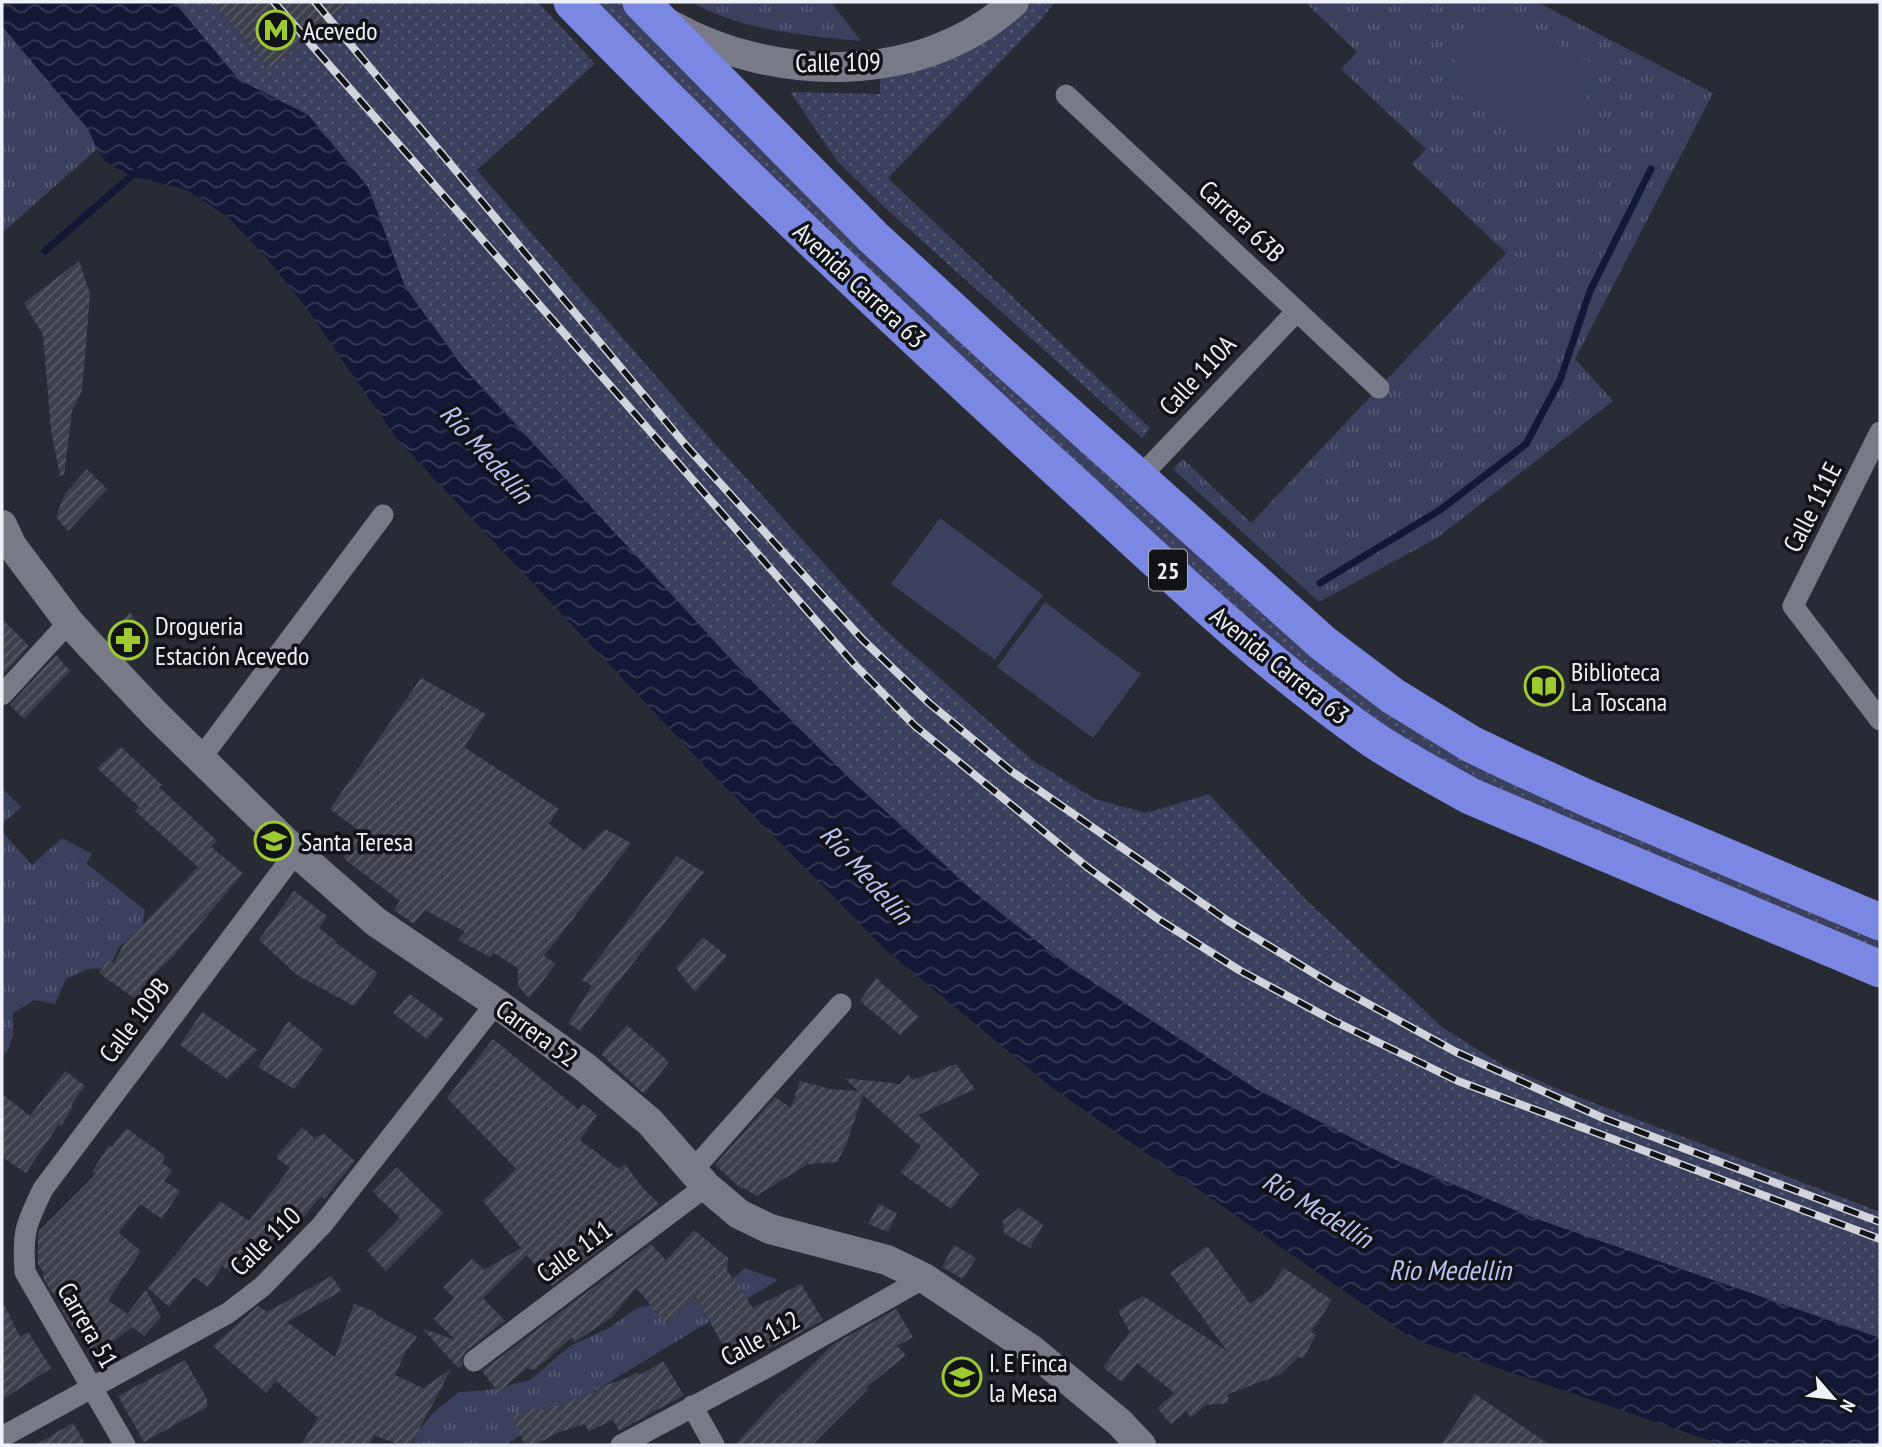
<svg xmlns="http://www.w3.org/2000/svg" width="1882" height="1447" font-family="'PT Sans Narrow',sans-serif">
	<defs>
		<pattern id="grass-dots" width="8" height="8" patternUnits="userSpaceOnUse" patternTransform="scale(1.75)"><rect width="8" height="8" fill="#3a405d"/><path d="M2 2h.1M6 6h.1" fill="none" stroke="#575c75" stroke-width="1.8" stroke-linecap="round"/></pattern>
		<pattern id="park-tufts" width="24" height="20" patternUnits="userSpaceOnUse" patternTransform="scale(1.75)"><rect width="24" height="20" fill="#3a405d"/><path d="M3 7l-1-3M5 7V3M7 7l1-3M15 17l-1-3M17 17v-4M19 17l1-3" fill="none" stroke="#575c75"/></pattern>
		<pattern id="water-waves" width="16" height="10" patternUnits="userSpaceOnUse" patternTransform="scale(1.75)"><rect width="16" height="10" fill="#141837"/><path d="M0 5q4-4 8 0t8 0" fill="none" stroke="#363a55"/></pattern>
		<pattern id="building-hatch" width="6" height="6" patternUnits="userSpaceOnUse" patternTransform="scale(1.75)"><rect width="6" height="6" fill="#3d404b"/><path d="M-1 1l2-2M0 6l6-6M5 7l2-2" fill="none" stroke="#595c66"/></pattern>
	</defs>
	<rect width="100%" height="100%" fill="#282a34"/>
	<!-- grass -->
	<path fill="url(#grass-dots)" d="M174,2h39l57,67 79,-67h189l57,62 -118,106 231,266 172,189 152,135 63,39 51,14 63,-19 96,105 137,128 62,39 64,27 312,119v126l-349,-121 -136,-57 -139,-71 -188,-123 -94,-74 -123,-112 -115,-115 -274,-299 -57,-79 -37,-100 -60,-72 -69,-35z
		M592,2h32l685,642 571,292v18l-394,-166 -142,-87 -293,-254z
		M1029,2h26l-14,18 -153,158 262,250 -8,10 -261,-234 -44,-43 -47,-69 90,2v-17z"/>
	<!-- park -->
	<path fill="url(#park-tufts)" d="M692,2h139l30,39c-53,-5 -123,-11 -169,-39z
		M1305,2h232l176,91 -138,266 38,42 -176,137 -118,64 -146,-133 10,-10 68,64 255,-270 -94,-89 14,-15 -85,-80 16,-17z
		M2,26l87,103 8,20 -95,84z
		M2,788l19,19 -19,17z
		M2,831l30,34 30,-27 30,16 -6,9 59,47 -3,18 -22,18 -11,22 -21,1 -22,10 -11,25 -21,-4 -21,13v23l-7,18 -4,-3z
		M745,1268l33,12 -273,165h-92l5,-13 15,-19 26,-21 30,-2 41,-10 40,-34 39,-18 28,-20 31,-7 41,-3z"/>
	<!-- pitch -->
	<path fill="#3a405d" d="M1490,2l113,69 -50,82 -113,-69z
		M940,518l103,77 -48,65 -104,-76z
		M1045,602l96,72 -48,64 -96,-71z"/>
	<!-- water -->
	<path fill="url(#water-waves)" d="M2,2h172l65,78 69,35 60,72 37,100 57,79 274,299 115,115 123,112 94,74 188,123 139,71 136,57 349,121v107h-157l-310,-106 -359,-250 -168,-139 -184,-187 -305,-324 -92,-133 -41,-51 -36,-38 -43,-28 -55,-13 -25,-15 -8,-12 -9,-20 -86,-103z"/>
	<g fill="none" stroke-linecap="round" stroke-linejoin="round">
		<!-- stream -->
		<path stroke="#141837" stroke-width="7" d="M45,251l92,-80
			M1320,583l120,-73 86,-66 34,-64 30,-89 61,-122"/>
	</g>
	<!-- building -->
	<path fill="url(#building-hatch)" d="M213,2h135l-78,67z
		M79,261l11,33 -8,97 -10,20 -8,64 -4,1 -9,-47 -8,-94 -19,-32z
		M87,469l20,20 -39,42 -12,-14 9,-23z
		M130,612l19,30 -16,14 -22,-22z
		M2,619l27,27 -24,27 -3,-4z
		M56,655l14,16 -46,48 -14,-14z
		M421,678l65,36 -22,33 95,62 -10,15 35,26 21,-21 26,14 -87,113 12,8 -27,34 -11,-12v-18l-24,-15 -4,4 -32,-17 7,-8 -40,-22 -11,14 -20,-14 6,-9 -57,-43 14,-29 -27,-20z
		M121,747l41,38 -3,2 58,54 -6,6 32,26 -69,82 -29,28 10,7 -10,16 -46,-33 9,-13 6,3 10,-19 74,-77 -63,-56 4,-4 -42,-39z
		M677,856l27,16 -124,159 -12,-8 24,-37 -10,-6z
		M294,891l33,25 -8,12 18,14 -1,1 42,30 -24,33 -57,-31 -38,-35z
		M703,937l24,19 -32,36 -19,-24z
		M876,978l43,39 -19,18 -40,-34z
		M410,994l34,25 -17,20 -34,-26z
		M202,1012l56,38 -31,29 -47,-34z
		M288,1021l35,28 -29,40 -36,-22z
		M627,1025l42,37 -25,32 -43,-40z
		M493,1039l85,70 5,-5 14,11 -17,25 39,29 6,-5 16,22 18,18 -107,82 -25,-31 -44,43 22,23 -39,30 -4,6v8l-4,3 -35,-39 32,11 -21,-21 20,-21 -11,-11 29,-28 12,11 37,-22 -38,-47 33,-32 -69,-71z
		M956,1064l19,25 -57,26 61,59 -28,35 -51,-37 21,-25 -58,-52 -17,50 -9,17 -29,2 -52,32 -13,-9 -1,2 -27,-24 60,-68 16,11 9,-27 30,8 28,2 -14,-13 56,6 8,-9 5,5z
		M65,1071l20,15 -14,19 2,2 -12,19 -2,-2 -33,49 -24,-16v-63l28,22z
		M302,1127l12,11 10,-4 31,27 -31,38 -3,-3 -27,33 -10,-7 -21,32 -12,-7 -19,25 -10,-6 -14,21 -14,-10 -25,30 -21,-19 72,-87 29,20 41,-53 -14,-11z
		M126,1128l39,28 -3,7 10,7 -8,11 16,10 -18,28 -22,-15 -21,29 22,18 -33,49 19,14 19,-24 15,27 -17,19 -12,-9 -37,28 -24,-30 -11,-18 4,-3 -13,-13 -9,-15 2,-3 -6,-9v-25l1,-8 57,-57 -4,-2 17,-27 3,2z
		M397,1167l46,46 -57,58 -19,-20 33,-33 -27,-26z
		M879,1204l18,9 -9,19 -20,-8z
		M1019,1208l24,17 -13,23 -26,-15 -1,-12z
		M694,1230l34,28 -1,12 26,38 48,-24 22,36 -32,18 -57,27 -38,-68 -29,27 -31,-36 -24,29 -37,25 -3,-5 -37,33 -8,-2 -29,24 -16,-21 169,-127 15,16z
		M954,1245l22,13 -13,21 -21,-12z
		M1207,1246l43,58 20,-15 14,-21 48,32 -21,32 5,3 -13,23 -5,-1 -17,17 -53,20v9l-22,2 -15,13 -5,-7 -15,13 -14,-16 17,-15 -37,-30 -15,19 -19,-15 27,-35 -12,-21 25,-15 84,55 -57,-78z
		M332,1276l9,15 -54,31 48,35 19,-53 22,8 -1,2 42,23 -11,14 -11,24 28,13 28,-19 -40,76h-11l-26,-10 -5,10h-68l17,-27 -42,-37 -10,12 -53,-47 45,-40 9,6z
		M2,1300l18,37 8,-5 23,36 -49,32z
		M896,1309l17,28 -16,9 9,9 -40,33 2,1 -56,56h-77l47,-52 1,1 49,-49z
		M185,1360l22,39v8l-63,35 -26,-46z
		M663,1361l21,34 -65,36 -6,-11 -24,11 -5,-7 -25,8 -24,13h-10l-13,-29 29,-10 2,5 54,-20 -2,-3 33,-10 9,-6 3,3z
		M1475,1394l75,51h-109z
		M73,1423l13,22h-51z"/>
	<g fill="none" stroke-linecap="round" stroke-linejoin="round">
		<!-- minor -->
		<path stroke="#787b87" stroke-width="21" d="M1066,95l313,293
			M1880,432l-87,174 87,114
			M1139,478l158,-167
			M2,695l67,-73
			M201,758l182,-243
			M692,1171l149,-167
			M474,1361l232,-175
			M692,1406l22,39
			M2,1437l226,-124 35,-27 59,-61 174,-222
			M125,1445l-100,-173c-3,-40 1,-48 18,-83l253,-337
			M621,1445l139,-74 164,-93"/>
		<!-- secondary -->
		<path stroke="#787b87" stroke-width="30" d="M671,25c103,58 252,61 343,-23
			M2,525l10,21 57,76 19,21 68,72 140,137 80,70 120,81 90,65 64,54 56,64 33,28 31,15 117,31 37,18 108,72 87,72 22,23"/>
		<!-- trunk -->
		<path stroke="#7a88e3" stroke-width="37" d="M572,2c156,160 318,314 483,465 103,94 202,191 316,271 32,22 66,39 99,58l410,173
			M641,2l232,235 129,119 322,288 69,52 78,48 48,23 68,31 293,124"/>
		<defs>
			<path id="rail" d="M274,2l580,662 61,62 172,141 71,52 81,51 95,51 124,60 422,158
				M315,2l373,446 174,191 67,64 82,68 217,150 102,62 126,69 147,66 277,104"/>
		</defs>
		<!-- rail casing -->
		<use href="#rail" stroke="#d2d4db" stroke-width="8"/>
		<!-- rail -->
		<use href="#rail" stroke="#121317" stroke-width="5" stroke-dasharray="16" stroke-linecap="butt"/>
	</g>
	<!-- icons -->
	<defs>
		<symbol id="metro-ring" viewBox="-11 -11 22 22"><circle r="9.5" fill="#121317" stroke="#9dca30" stroke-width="1.5"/><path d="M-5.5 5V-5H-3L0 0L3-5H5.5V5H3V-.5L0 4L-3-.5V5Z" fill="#9dca30"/></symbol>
		<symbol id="pharmacy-ring" viewBox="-11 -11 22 22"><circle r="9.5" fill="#121317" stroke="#9dca30" stroke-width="1.5"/><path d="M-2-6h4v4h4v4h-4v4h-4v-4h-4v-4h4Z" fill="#9dca30"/></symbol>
		<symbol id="library-ring" viewBox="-11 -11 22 22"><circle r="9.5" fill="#121317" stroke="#9dca30" stroke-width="1.5"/><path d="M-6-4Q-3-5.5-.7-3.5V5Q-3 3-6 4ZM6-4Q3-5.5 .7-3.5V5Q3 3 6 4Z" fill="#9dca30"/></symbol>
		<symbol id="school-ring" viewBox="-11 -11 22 22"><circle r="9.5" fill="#121317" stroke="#9dca30" stroke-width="1.5"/><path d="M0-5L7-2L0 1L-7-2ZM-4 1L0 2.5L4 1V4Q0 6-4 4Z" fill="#9dca30"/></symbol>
	</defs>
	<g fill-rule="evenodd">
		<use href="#metro-ring" x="254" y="8" width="44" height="44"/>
		<use href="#pharmacy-ring" x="106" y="618" width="44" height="44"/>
		<use href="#library-ring" x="1522" y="664" width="44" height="44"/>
		<use href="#school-ring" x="252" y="819" width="44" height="44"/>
		<use href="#school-ring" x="940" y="1355" width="44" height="44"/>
	</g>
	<g text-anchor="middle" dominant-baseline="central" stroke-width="7" stroke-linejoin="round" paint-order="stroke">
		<!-- shield labels -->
		<rect fill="#121317" stroke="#adaeb4" stroke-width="2" x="1149" y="549.5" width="38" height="41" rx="5"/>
		<g font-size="24" font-weight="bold" fill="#eff1f8">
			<text x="1168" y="570">25</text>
		</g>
		<!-- poi labels -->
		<g font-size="26" fill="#eff1f8" stroke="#121317" text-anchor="start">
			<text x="303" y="30">Acevedo</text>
			<text x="155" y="625">Drogueria<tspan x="155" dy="30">Estación Acevedo</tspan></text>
			<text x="1571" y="671">Biblioteca<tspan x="1571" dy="30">La Toscana</tspan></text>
			<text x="301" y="841">Santa Teresa</text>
			<text x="989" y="1362">I. E Finca<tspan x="989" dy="30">la Mesa</tspan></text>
		</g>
		<!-- street labels -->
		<g font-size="26" fill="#eff1f8" stroke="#121317">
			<text transform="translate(838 62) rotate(-1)">Calle 109</text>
			<text transform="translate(1242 221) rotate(43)">Carrera 63B</text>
			<text transform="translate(860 285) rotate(43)">Avenida Carrera 63</text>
			<text transform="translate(1197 375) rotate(-47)">Calle 110A</text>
			<text transform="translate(1812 507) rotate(-63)">Calle 111E</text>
			<text transform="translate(1280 665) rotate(39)">Avenida Carrera 63</text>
			<text transform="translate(134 1020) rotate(-53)">Calle 109B</text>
			<text transform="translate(537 1033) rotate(36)">Carrera 52</text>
			<text transform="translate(265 1241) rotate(-44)">Calle 110</text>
			<text transform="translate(574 1251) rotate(-36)">Calle 111</text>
			<text transform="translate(88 1325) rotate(60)">Carrera 51</text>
			<text transform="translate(760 1338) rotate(-29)">Calle 112</text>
		</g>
		<!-- water labels -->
		<g font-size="28" font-style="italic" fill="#b9c4f5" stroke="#121317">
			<text transform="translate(487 453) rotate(48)">Río Medellín</text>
			<text transform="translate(867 874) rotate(48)">Río Medellín</text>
			<text transform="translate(1318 1209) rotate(31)">Río Medellín</text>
			<text x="1450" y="1269">Rio Medellin</text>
		</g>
	</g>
	<!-- border -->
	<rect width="1882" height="1447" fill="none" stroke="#eff1f8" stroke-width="7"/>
	<!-- north arrow -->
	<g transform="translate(1833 1398) rotate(118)" stroke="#121317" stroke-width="5" paint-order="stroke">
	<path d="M0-5L12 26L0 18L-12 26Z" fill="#eff1f8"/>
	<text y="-10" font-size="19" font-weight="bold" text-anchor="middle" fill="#eff1f8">N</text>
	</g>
</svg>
